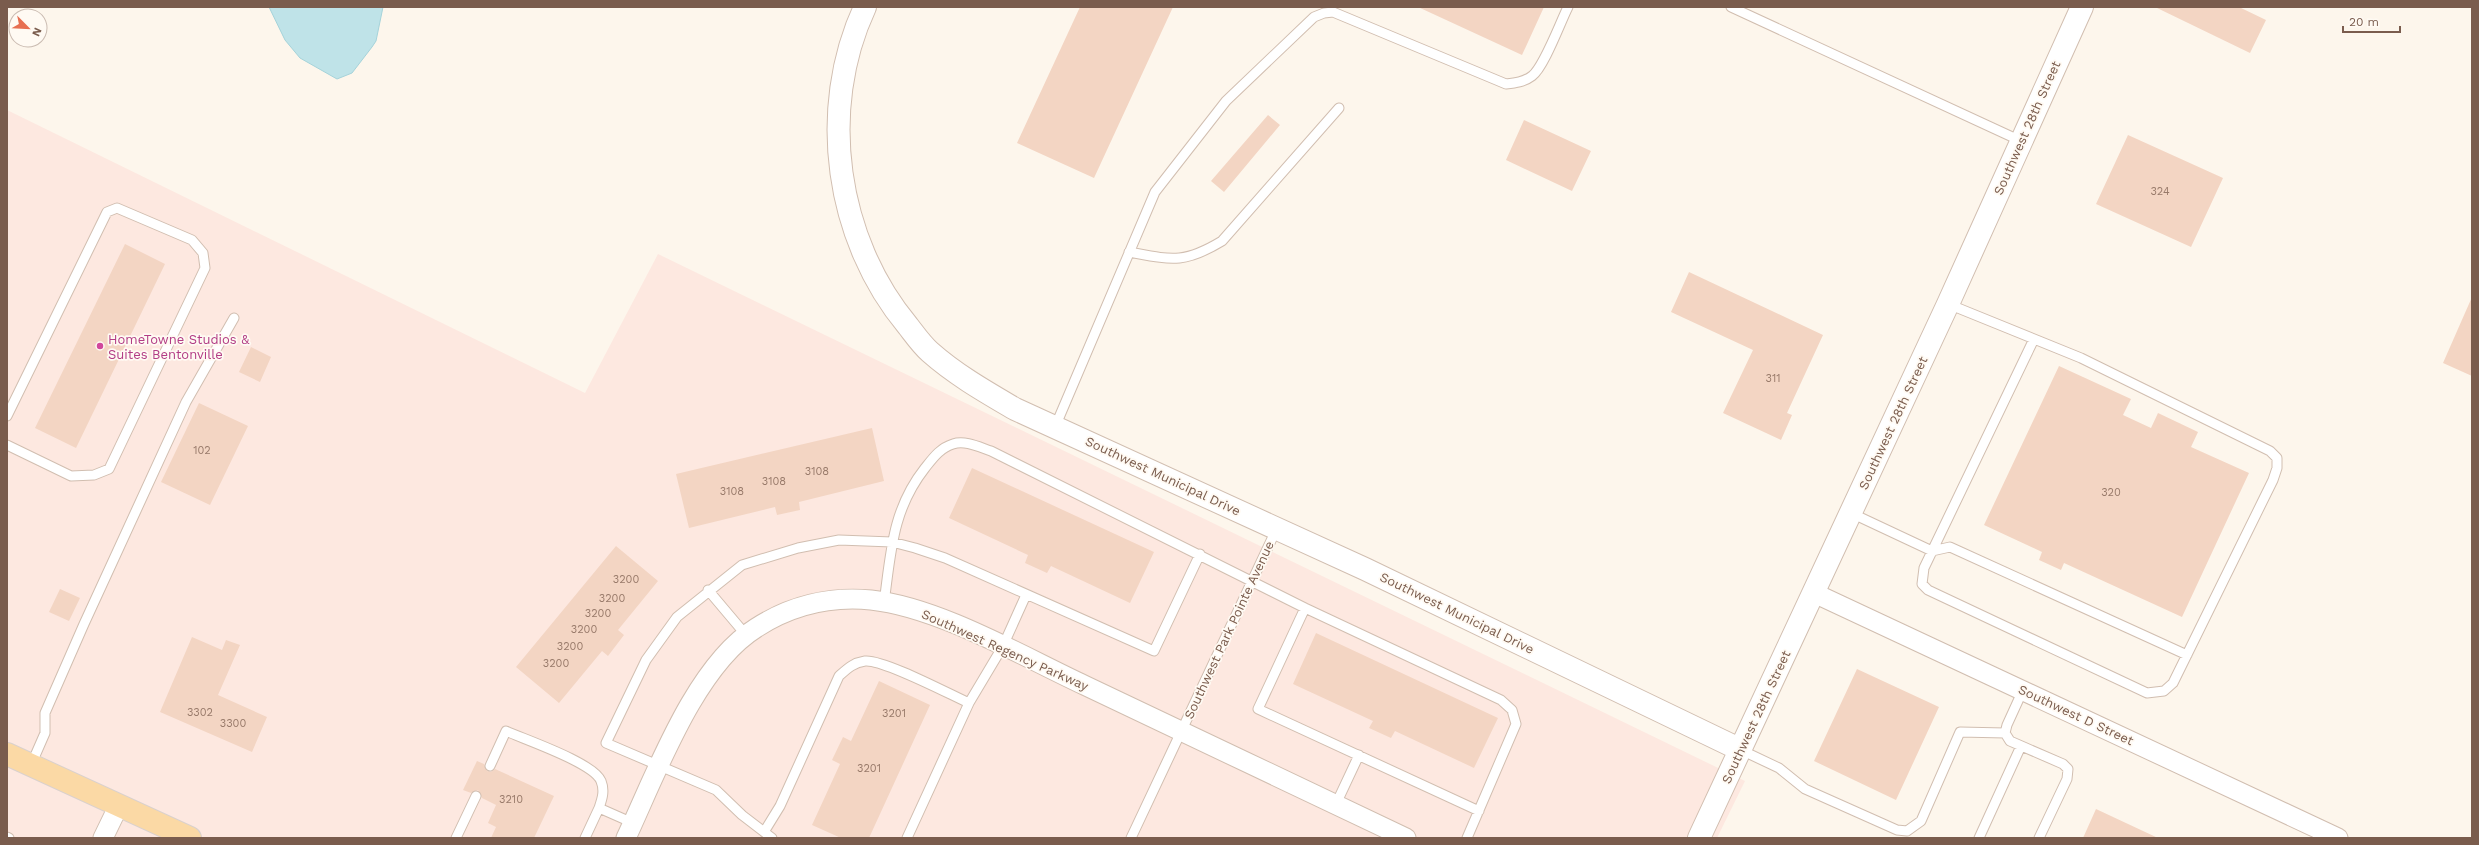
<svg xmlns="http://www.w3.org/2000/svg" width="2479" height="845" font-family="'Work Sans',sans-serif">
	<rect width="100%" height="100%" fill="#fdf6ec"/>
	<!-- commercial -->
	<path fill="#fde8e0" d="M7,110l578,283 73,-139 1087,527 -28,57h-1710z"/>
	<!-- water -->
	<path fill="#bfe3e8" stroke="#a5d3da" d="M269,7h114l-7,34 -4,6 -20,26 -15,6 -37,-21 -15,-18z"/>
	<!-- building -->
	<path fill="#f3d5c3" d="M1080,7h93l-79,171 -77,-35z
		M1418,7h126l-22,48z
		M2155,7h84l27,13 -16,33z
		M1268,115l12,10 -56,67 -13,-11z
		M1524,120l67,31 -19,40 -66,-31z
		M2128,135l95,43 -32,69 -95,-43z
		M125,244l40,20 -89,184 -41,-20z
		M1689,272l134,63 -36,78 5,2 -11,25 -58,-27 30,-63 -82,-38z
		M2472,297v79l-29,-13z
		M251,347l20,10 -11,25 -21,-10z
		M2059,366l72,33 -8,16 28,13 7,-15 40,19 -7,15 58,26 -67,144 -118,-54 -3,7 -22,-10 3,-8 -58,-27z
		M199,403l49,23 -38,79 -49,-23z
		M872,428l12,53 -85,21 1,8 -23,5 -2,-8 -86,21 -13,-54z
		M972,468l182,84 -24,51 -79,-37 -4,7 -22,-10 3,-8 -79,-37z
		M616,546l42,35 -40,49 6,5 -16,21 -6,-5 -43,52 -43,-36z
		M60,589l20,9 -11,23 -20,-9z
		M1316,633l182,85 -24,50 -79,-37 -4,7 -22,-10 4,-7 -80,-37z
		M192,637l30,13 4,-10 14,5 -22,50 49,22 -15,35 -92,-40z
		M1857,669l82,38 -43,93 -82,-39z
		M879,681l51,24 -61,133h-28l-29,-13 28,-61 -8,-4 11,-23 8,4z
		M477,761l7,3 3,7 4,1 4,-3 59,27 -20,42h-43l5,-11 -8,-4 8,-18 -14,-7 -4,-8 -7,3 -8,-3z
		M2096,809l62,29h-75z"/>
	<g fill="none" stroke-linecap="round" stroke-linejoin="round">
		<defs>
			<path id="service" d="M1731,7l290,134
				M1129,252c43,8 55,12 93,-11l117,-133
				M1948,304l133,54 189,93 7,7v10l-4,12 -100,203 -9,8 -17,2 -219,-103 -6,-6 2,-16 110,-229
				M7,416l100,-204 10,-4 75,32 11,13 2,15 -96,201 -15,6 -23,1 -64,-31
				M1055,427l100,-235 71,-91 88,-84 10,-4 9,-1 173,72c9,-1 18,-2 26,-8 12,-9 28,-53 36,-69
				M1851,513l81,38 18,-4 237,108
				M708,590l38,45
				M884,603c7,-51 8,-93 41,-135 8,-10 15,-20 28,-24 12,-4 26,3 38,7l314,157 196,92 11,10 4,14 -49,114
				M1305,608l-47,101 221,102
				M2023,690l-16,35 -2,8 5,8 53,23 5,5 -1,10 -28,59
				M1741,750l38,18 26,21 92,41 10,1 14,-10 39,-89 45,1
				M31,765l14,-32v-20l39,-89 102,-222 48,-84
				M490,766l16,-35c20,9 88,32 95,50 4,10 1,18 -2,27
				M1336,804l23,-49
				M764,832l16,-26 59,-130c9,-8 14,-13 26,-15 18,-2 84,33 104,42
				M7,837l2,1
				M456,838l20,-42
				M585,838l14,-30 34,15
				M772,838l-30,-23 -26,-25 -110,-47 40,-83 31,-43 65,-52 56,-17 41,-8 53,2 23,6 30,10 209,93 46,-97
				M907,838l62,-135 34,-57 23,-51
				M1131,838l146,-310
				M1979,838l42,-92"/>
			<path id="minor" d="M1814,593l524,245
				M103,838l16,-33
				M626,838c30,-64 69,-172 130,-210 34,-22 74,-32 115,-28 67,7 151,56 213,85 107,51 215,102 322,153"/>
			<path id="tertiary" d="M865,7c-48,103 -29,233 43,319 7,9 14,19 22,26 26,23 56,40 85,57l350,160 376,181
				M1699,838l249,-534 134,-297"/>
			<path id="primary" d="M7,754l183,84"/>
		</defs>
		<!-- service casing -->
		<use href="#service" stroke="#d1beb0" stroke-width="11"/>
		<!-- minor casing -->
		<use href="#minor" stroke="#d1beb0" stroke-width="21"/>
		<!-- tertiary casing -->
		<use href="#tertiary" stroke="#d1beb0" stroke-width="24"/>
		<!-- primary casing -->
		<use href="#primary" stroke="#dad1cd" stroke-width="24"/>
		<!-- service -->
		<use href="#service" stroke="#fff" stroke-width="9"/>
		<!-- minor -->
		<use href="#minor" stroke="#fff" stroke-width="19"/>
		<!-- tertiary -->
		<use href="#tertiary" stroke="#fff" stroke-width="22"/>
		<!-- primary -->
		<use href="#primary" stroke="#fbd9a5" stroke-width="22"/>
	</g>
	<!-- markers -->
	<circle fill="#d1479c" stroke="#fffaf3" stroke-width="1.5" cx="100" cy="346" r="4"/>
	<g text-anchor="middle" dominant-baseline="central" stroke-width="3.5" stroke-linejoin="round" paint-order="stroke">
		<!-- number labels -->
		<g font-size="11" fill="#987a6a">
			<text x="2160" y="191">324</text>
			<text x="1773" y="378">311</text>
			<text x="202" y="450">102</text>
			<text x="817" y="471">3108</text>
			<text x="774" y="481">3108</text>
			<text x="732" y="491">3108</text>
			<text x="2111" y="492">320</text>
			<text x="626" y="579">3200</text>
			<text x="612" y="598">3200</text>
			<text x="598" y="613">3200</text>
			<text x="584" y="629">3200</text>
			<text x="570" y="646">3200</text>
			<text x="556" y="663">3200</text>
			<text x="200" y="712">3302</text>
			<text x="894" y="713">3201</text>
			<text x="233" y="723">3300</text>
			<text x="869" y="768">3201</text>
			<text x="511" y="799">3210</text>
		</g>
		<!-- street labels -->
		<g font-size="13" fill="#7a5c4d" stroke="#fffaf3">
			<text transform="translate(2027 128) rotate(-66)">Southwest 28th Street</text>
			<text transform="translate(1893 423) rotate(-65)">Southwest 28th Street</text>
			<text transform="translate(1163 476) rotate(25)">Southwest Municipal Drive</text>
			<text transform="translate(1457 613) rotate(26)">Southwest Municipal Drive</text>
			<text transform="translate(1229 630) rotate(-65)">Southwest Park Pointe Avenue</text>
			<text transform="translate(1005 650) rotate(24)">Southwest Regency Parkway</text>
			<text transform="translate(2076 715) rotate(25)">Southwest D Street</text>
			<text transform="translate(1756 717) rotate(-65)">Southwest 28th Street</text>
		</g>
		<!-- hotel labels -->
		<g font-size="13" fill="#b23c85" stroke="#fffaf3" text-anchor="start">
			<text x="108" y="339">HomeTowne Studios &amp;<tspan x="108" dy="15">Suites Bentonville</tspan></text>
		</g>
	</g>
	<!-- border -->
	<rect width="2479" height="845" fill="none" stroke="#7a5c4d" stroke-width="16"/>
	<!-- north arrow -->
	<g transform="translate(28 28) rotate(114)"><circle r="19" fill="#fffaf3" stroke="#cabbb1"/>
	<path d="M0-3L7 15L0 10L-7 15Z" fill="#e76f51"/>
	<text y="-6" font-size="11" font-weight="bold" text-anchor="middle" fill="#7a5c4d">N</text>
	</g>
	<!-- scale -->
	<path d="M2343 26v6h57v-6" fill="none" stroke="#7a5c4d" stroke-width="2"/>
	<text x="2349" y="26" font-size="12" fill="#7a5c4d" stroke="#fffaf3" stroke-width="3" paint-order="stroke">20 m</text>
</svg>
